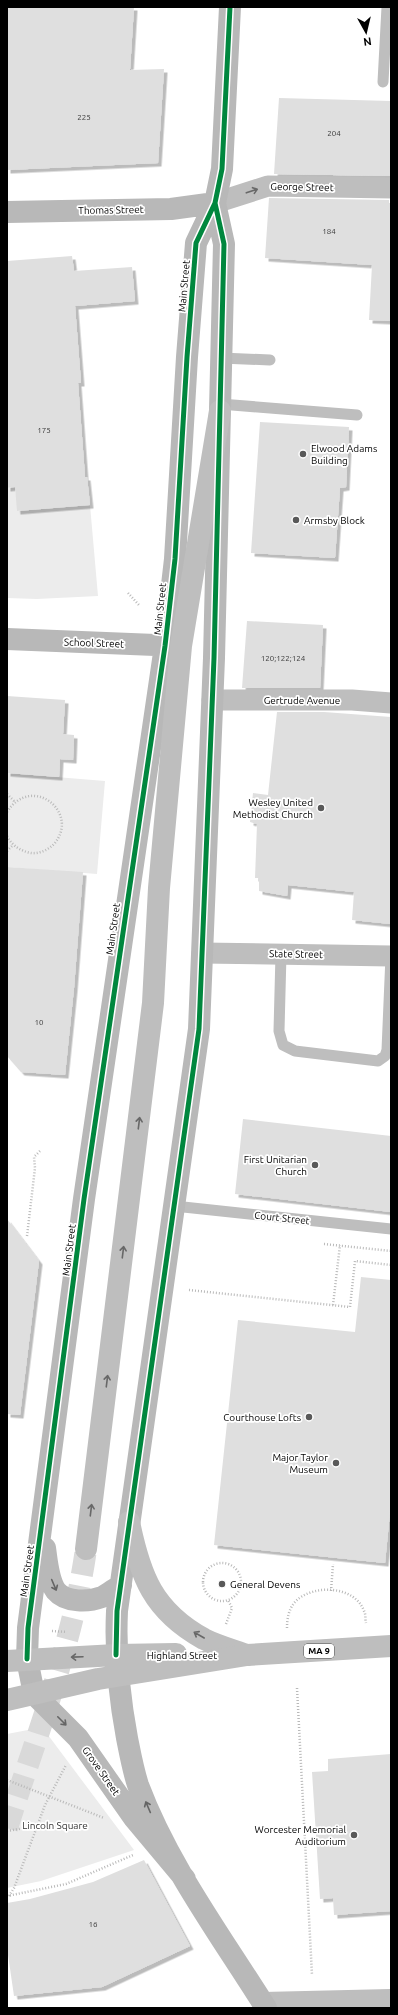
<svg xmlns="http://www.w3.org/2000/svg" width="398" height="2015" font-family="Ubuntu,sans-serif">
	<defs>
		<filter id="shadow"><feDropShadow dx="3.5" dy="3.5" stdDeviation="0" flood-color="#0004"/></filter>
	</defs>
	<rect width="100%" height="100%" fill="#fff"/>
	<!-- green -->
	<path fill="#ececec" d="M15,487l3,24 72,-6 8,91 -61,3 -30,-1v-110z
		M7,773l98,8 -8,93 -90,-7z
		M33,1729l15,6 86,115 -93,31 -34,7v-154z"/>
	<!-- building -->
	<path fill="#dfdfdf" filter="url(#shadow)" d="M7,7h127l-4,63 34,-1 -6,94 -151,7z
		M279,98l112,3 -1,75 -116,-2z
		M269,198l120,2v3h2v118l-22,-1 3,-55 -107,-7z
		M72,256l2,15 58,-4 3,34 -60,5 6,77h-3l7,94h2l3,28 -73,6 -2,-24 -8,1v-227z
		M260,422l89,5 -3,60 -6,1 -5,70 -84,-5z
		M247,621l76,4 -3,63h-78z
		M7,696l58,4 -2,34 11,1 -1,25 -13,-1 -1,18 -52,-4z
		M277,712h47l67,5v207l-39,-4 2,-28 -66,-7 -1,11 -28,-5v-13h-4l2,-54 -7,-2 3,-29 15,2z
		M7,867l76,5 -9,116 -9,87 -44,-3 -14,-16z
		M243,1119l148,17v76l-156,-18z
		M7,1219l32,42 -19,154 -13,-1z
		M361,1277l30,3v222l-6,61 -171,-18 24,-225 117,12z
		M391,1754v157l-57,4 -1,-17 -13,1 -8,-127 16,-1v-12z
		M144,1860l46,86 -88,41 -88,9 -7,-48v-45l23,-4 63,-17z"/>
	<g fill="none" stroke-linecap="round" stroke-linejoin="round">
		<!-- primary-tunnel -->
		<path stroke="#d9d9d9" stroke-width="22" stroke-dasharray="22 11" stroke-linecap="butt" d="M7,1828c29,-91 66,-185 79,-279"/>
		<!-- path -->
		<path stroke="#b9b9b9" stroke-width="2.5" stroke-dasharray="1 2" stroke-linecap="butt" d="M128,593l11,12
			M7,794l8,8
			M7,812c25,-39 74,1 47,32 -6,6 -15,10 -23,9 -10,-2 -19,-7 -24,-17
			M7,851l6,-6
			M27,1236l8,-68 -1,-11 6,-6
			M324,1244l67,7
			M189,1290l161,17 5,-46 36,4
			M333,1305l7,-60
			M203 1582a19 19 0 1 1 38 0a19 19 0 1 1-38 0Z
			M331,1591l2,-27
			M226,1624l6,-16 -4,-8
			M287,1628c0,-10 2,-21 10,-28 18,-16 58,-14 67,11 2,3 1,8 2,12
			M52,1631l15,1
			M297,1688l15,287
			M7,1780l97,38
			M7,1831l30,-5
			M7,1896l59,-12 67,-29
			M9,1896l5,-8 31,-83 21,-40"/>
		<!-- service -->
		<path stroke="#bebebe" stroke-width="11" d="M383,82l4,-75
			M221,358l49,2
			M220,404l137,11
			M281,954l-2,77 4,14 12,6 83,10 7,-5 2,-6 4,-94
			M174,1206l217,23"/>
		<!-- minor -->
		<path stroke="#bebebe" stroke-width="21" d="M215,203l53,-17 123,2
			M212,700h140l39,3
			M202,953l189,3"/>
		<!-- tertiary -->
		<path stroke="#bebebe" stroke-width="22" d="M263,2003l128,-3"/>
		<!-- secondary -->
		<path stroke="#b8b8b8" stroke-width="22" d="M215,203l9,41 -10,414 -15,371 -82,582c-2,43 2,84 10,127 3,15 6,32 11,47 30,80 83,151 128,223
			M7,212l164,-3 44,-6
			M7,639l173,7
			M45,1548c2,13 3,32 11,43 10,12 33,11 46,6 7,-3 13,-9 19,-12
			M185,1879l-51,-61 -56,-80 -44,-44 -7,-35 1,-31 56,-429 81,-553 10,-87 12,-202 9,-114 19,-40 7,-34 8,-162"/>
		<!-- primary -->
		<path stroke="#bebebe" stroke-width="22" d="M129,1522c11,54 24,89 75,117 14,7 29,11 43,16
			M86,1549l67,-546 6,-115 22,-242 39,-235"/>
		<!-- trunk -->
		<path stroke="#bebebe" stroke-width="22" d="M7,1661l109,-6 60,-1
			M7,1700l91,-21 149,-24 144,-9"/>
		<defs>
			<path id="cycleway" d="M116,1655l1,-44 82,-582 15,-371 10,-414 -9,-41
				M27,1659l1,-31 56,-429 81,-553 10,-87 12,-202 9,-114 19,-40 7,-34 8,-162"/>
		</defs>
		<!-- cycleway casing -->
		<use href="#cycleway" stroke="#fff" stroke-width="8"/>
		<!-- cycleway -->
		<use href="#cycleway" stroke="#00873e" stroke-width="5"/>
	</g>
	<!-- one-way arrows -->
	<defs><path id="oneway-shaft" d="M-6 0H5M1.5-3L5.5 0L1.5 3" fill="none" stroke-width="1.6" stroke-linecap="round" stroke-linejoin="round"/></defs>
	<g stroke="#686868">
		<use href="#oneway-shaft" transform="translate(252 191) rotate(-18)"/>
		<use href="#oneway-shaft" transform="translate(139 1123) rotate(-83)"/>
		<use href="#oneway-shaft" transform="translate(123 1252) rotate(-83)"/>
		<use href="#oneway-shaft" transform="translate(107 1381) rotate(-83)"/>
		<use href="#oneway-shaft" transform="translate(91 1510) rotate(-83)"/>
		<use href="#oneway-shaft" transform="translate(199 1635) rotate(-150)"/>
		<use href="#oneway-shaft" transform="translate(77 1657) rotate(178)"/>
	</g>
	<g stroke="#656565">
		<use href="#oneway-shaft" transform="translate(54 1585) rotate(67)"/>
		<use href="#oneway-shaft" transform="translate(62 1721) rotate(45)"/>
		<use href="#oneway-shaft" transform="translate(148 1807) rotate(-113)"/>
	</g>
	<!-- markers -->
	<g fill="#595959" stroke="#fff" stroke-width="1.5">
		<circle cx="303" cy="454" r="4"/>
		<circle cx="296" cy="520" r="4"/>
		<circle cx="321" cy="808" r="4"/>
		<circle cx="315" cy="1165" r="4"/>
		<circle cx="309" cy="1417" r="4"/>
		<circle cx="336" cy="1463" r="4"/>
		<circle cx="222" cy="1584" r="4"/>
		<circle cx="354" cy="1835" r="4"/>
	</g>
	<g text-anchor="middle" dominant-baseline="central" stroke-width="3.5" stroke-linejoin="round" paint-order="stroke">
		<!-- number labels -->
		<g font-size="8" fill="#383838">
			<text x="84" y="117">225</text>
			<text x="334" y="133">204</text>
			<text x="329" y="231">184</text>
			<text x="44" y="430">175</text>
			<text x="283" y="658">120;122;124</text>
			<text x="39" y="1022">10</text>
			<text x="93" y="1924">16</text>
		</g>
		<!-- shield labels -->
		<rect fill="#fff" stroke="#4c4c4c" stroke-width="1" x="304" y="1644" width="30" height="14" rx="3"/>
		<g font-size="9" font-weight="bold" fill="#000">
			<text x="319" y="1651">MA 9</text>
		</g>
		<!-- street labels -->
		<g font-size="10" fill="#000" stroke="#fff">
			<text transform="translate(302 187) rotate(1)">George Street</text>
			<text transform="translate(111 210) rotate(-1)">Thomas Street</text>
			<text transform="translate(184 286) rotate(-85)">Main Street</text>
			<text transform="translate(160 609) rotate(-84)">Main Street</text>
			<text transform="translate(94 643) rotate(2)">School Street</text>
			<text x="302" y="700">Gertrude Avenue</text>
			<text transform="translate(113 929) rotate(-82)">Main Street</text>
			<text transform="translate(296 954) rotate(1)">State Street</text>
			<text transform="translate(282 1218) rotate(6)">Court Street</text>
			<text transform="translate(69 1250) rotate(-83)">Main Street</text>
			<text transform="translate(27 1571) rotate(-82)">Main Street</text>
			<text x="182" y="1655">Highland Street</text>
			<text transform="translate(101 1771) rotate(55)">Grove Street</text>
		</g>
		<!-- poi labels -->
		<g font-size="10" fill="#000" stroke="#fff" text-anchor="end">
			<text x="311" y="448" text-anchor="start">Elwood Adams<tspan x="311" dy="12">Building</tspan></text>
			<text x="304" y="520" text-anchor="start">Armsby Block</text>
			<text x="313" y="802">Wesley United<tspan x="313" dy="12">Methodist Church</tspan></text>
			<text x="307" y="1159">First Unitarian<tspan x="307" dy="12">Church</tspan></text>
			<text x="301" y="1417">Courthouse Lofts</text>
			<text x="328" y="1457">Major Taylor<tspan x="328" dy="12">Museum</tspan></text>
			<text x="230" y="1584" text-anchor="start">General Devens</text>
			<text x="346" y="1829">Worcester Memorial<tspan x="346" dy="12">Auditorium</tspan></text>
		</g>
		<!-- park labels -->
		<g font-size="10" fill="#333" stroke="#fff">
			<text x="55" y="1825">Lincoln Square</text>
		</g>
	</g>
	<!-- border -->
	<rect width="398" height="2015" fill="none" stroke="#000000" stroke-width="16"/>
	<!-- north arrow -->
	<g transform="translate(366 32) rotate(172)" stroke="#ffffff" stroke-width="3" paint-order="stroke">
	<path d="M0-3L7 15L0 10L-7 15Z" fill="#000000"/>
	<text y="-6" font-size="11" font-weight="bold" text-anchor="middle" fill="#000000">N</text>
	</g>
</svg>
